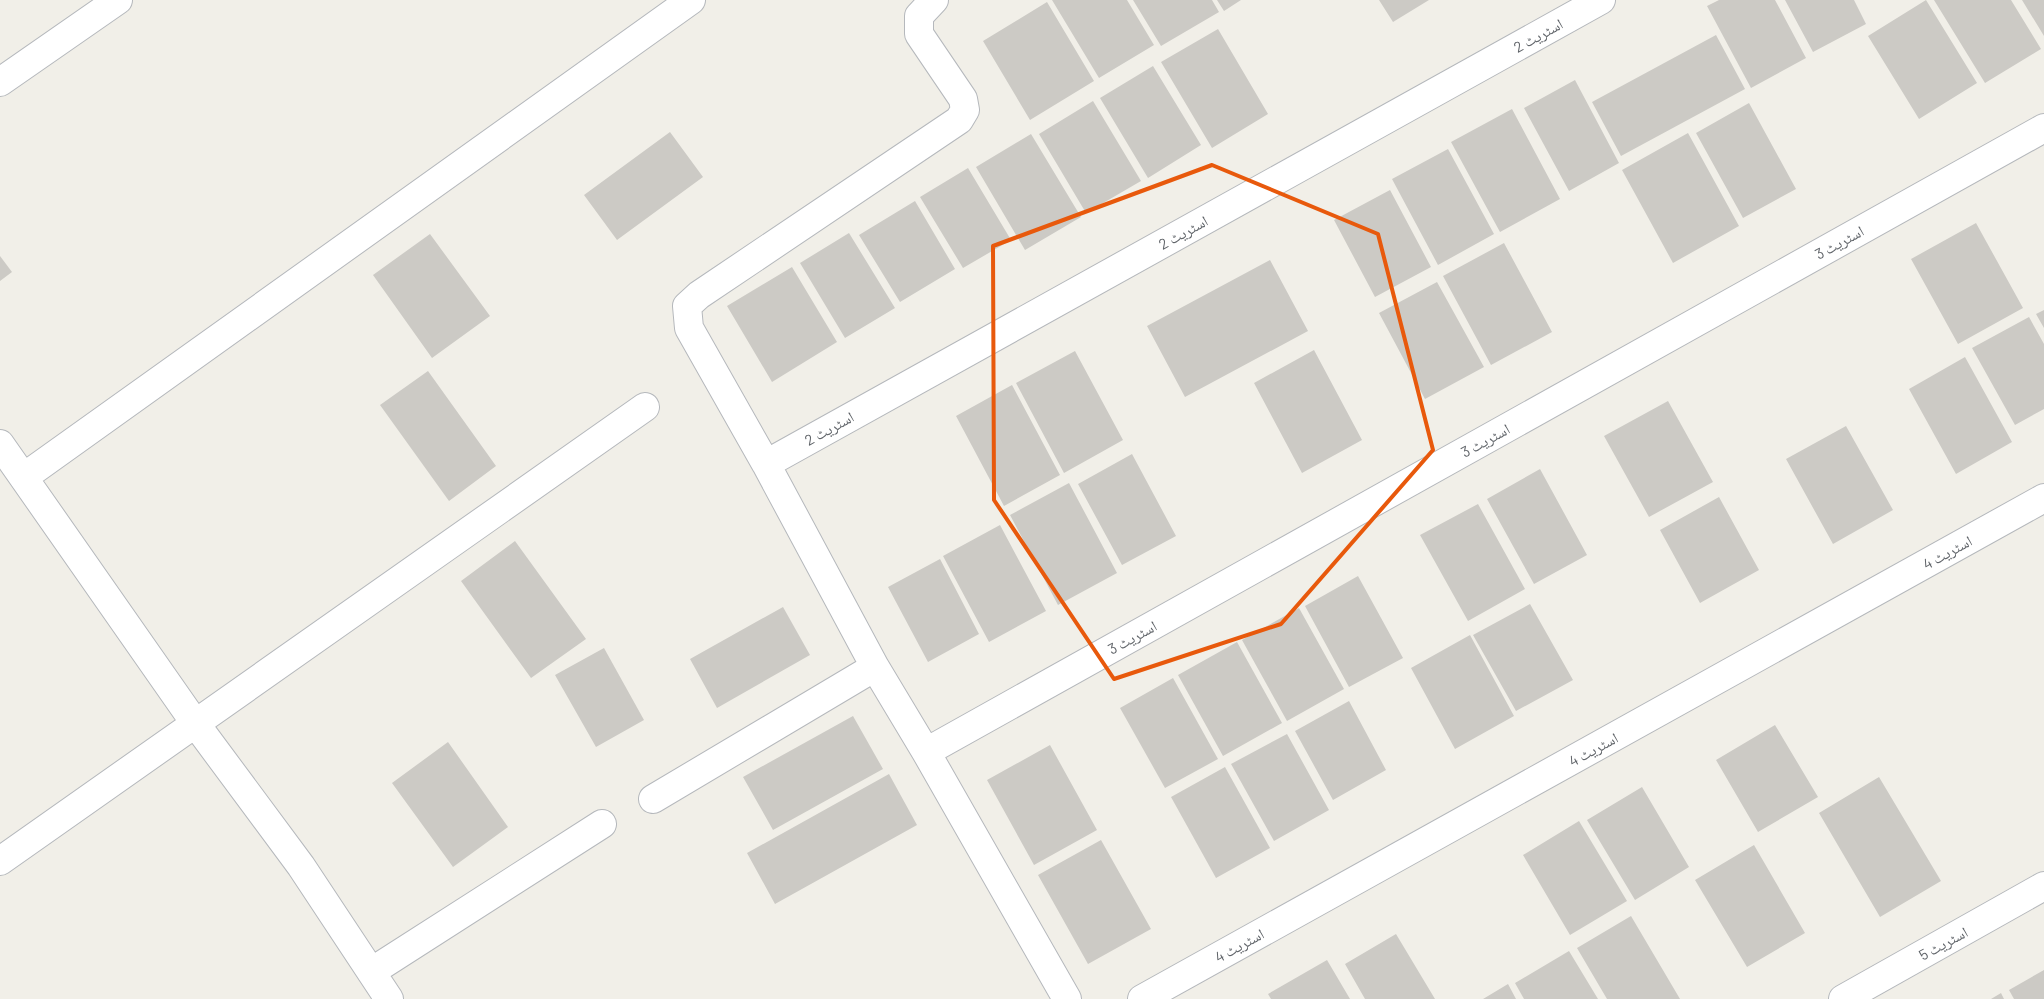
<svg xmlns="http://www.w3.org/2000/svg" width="2044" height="999" font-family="Barlow,'Noto Naskh Arabic',sans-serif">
	<rect width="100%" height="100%" fill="#f1efe8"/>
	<!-- building -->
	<path fill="#cccac5" d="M1052,0h75l27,45 -55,33z
		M1133,0h79l7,12 -58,34z
		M1217,0h24l-17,11z
		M1379,0h50l-36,22z
		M1719,0h56l31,58 -55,30 -44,-82z
		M1785,0h69l12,24 -53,28z
		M1926,0l51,83 -58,36 -51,-83z
		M1934,0h77l30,49 -56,34z
		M2022,0h22v36z
		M1047,2l47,79 -64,39 -47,-79z
		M1218,29l50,85 -56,34 -51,-86z
		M1716,35l29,54 -124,67 -29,-54z
		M1153,66l48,79 -53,33 -48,-80z
		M1575,80l44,83 -50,28 -45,-83z
		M1093,101l48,80 -55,32 -47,-79z
		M1749,103l47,86 -53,29 -47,-85z
		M1512,109l48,90 -60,33 -49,-90z
		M670,132l33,45 -86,63 -33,-45z
		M1688,133l51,93 -66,37 -51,-93z
		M1031,134l50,83 -56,33 -49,-83z
		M1448,149l46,85 -56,31 -46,-86z
		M968,168l43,72 -48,28 -43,-71z
		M1390,190l41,77 -56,30 -41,-77z
		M915,201l40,68 -55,33 -41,-67z
		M1976,223l47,85 -65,36 -47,-85z
		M849,233l46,75 -50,30 -45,-75z
		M430,234l60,82 -58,42 -59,-83z
		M1504,243l48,89 -61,33 -48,-89z
		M0,256l12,16 -12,9z
		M1270,260l38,71 -123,66 -38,-71z
		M792,267l45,75 -65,40 -45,-76z
		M1437,282l47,85 -59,32 -46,-86z
		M2044,310v18l-8,-14z
		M2029,317l15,27v65l-29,16 -43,-77z
		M1314,350l48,90 -60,33 -48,-90z
		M1075,351l48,89 -59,33 -48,-90z
		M1965,357l47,85 -56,32 -47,-85z
		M428,371l68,95 -47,35 -69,-96z
		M1012,385l48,90 -56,31 -48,-90z
		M1668,401l45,81 -64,35 -45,-81z
		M1846,426l47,84 -60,34 -47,-85z
		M1132,454l44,82 -54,29 -44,-81z
		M1540,469l47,86 -53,29 -47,-85z
		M1069,483l48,90 -59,32 -48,-90z
		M1719,497l40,73 -59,33 -40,-73z
		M1478,504l47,85 -57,32 -48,-86z
		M1000,525l46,86 -57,31 -46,-86z
		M515,541l71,98 -55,39 -70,-97z
		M940,559l39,75 -51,28 -40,-75z
		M1358,576l45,82 -54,29 -44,-81z
		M1530,604l43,76 -57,31 -43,-76z
		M783,607l27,48 -93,53 -27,-49z
		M1299,608l45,81 -57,32 -45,-81z
		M1470,635l44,81 -59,33 -44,-81z
		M1237,642l45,81 -59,33 -45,-81z
		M604,648l40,72 -48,27 -41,-72z
		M1173,678l45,81 -53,29 -45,-80z
		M1349,701l37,69 -53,30 -38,-69z
		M853,716l30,53 -110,61 -30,-53z
		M1775,725l43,72 -60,35 -42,-72z
		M1287,734l42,76 -55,31 -43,-77z
		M448,742l60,85 -55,40 -61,-84z
		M1050,745l47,85 -63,35 -47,-85z
		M1225,767l45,81 -54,30 -45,-81z
		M889,774l28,51 -142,79 -28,-51z
		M1879,777l62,104 -61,36 -61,-104z
		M1642,787l47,80 -54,33 -48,-80z
		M1579,821l48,80 -57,34 -47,-80z
		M1101,840l50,89 -63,35 -50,-89z
		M1754,845l51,88 -58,34 -52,-87z
		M1631,916l49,83h-73l-30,-51z
		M1396,934l39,65h-70l-20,-35z
		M1569,951l29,48h-74l-9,-16z
		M1327,960l23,39h-79l-3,-5z
		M2044,970v29h-30l-5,-9z
		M1508,984l8,15h-33z
		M2001,993l3,6h-13z"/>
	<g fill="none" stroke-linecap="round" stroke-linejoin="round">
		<defs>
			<path id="street" d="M934,0l-15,16v18l44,65 2,11 -6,10 -260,175 -12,11 2,22 77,136 109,203 51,85 141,247
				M0,82l118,-82
				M0,444l195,279 106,143 88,133
				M766,464l835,-464
				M24,477l667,-477
				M926,752l1118,-624
				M653,799l222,-132
				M0,861l645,-454
				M371,972l231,-148
				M1142,999l902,-501
				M1843,999l201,-113"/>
		</defs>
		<!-- street casing -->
		<use href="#street" stroke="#b5b8bc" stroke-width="30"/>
		<!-- street -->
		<use href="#street" stroke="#fff" stroke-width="28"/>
	</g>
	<!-- marked area -->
	<path fill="none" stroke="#e8590c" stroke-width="4" stroke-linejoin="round" d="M1212,165l166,69 55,216 -152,174 -167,55 -120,-179 -1,-254z"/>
	<g text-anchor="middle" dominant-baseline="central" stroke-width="4" stroke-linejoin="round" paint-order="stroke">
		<!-- street labels -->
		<g font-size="15" fill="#5f6368" stroke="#fff">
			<text transform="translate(1538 35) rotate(-29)">اسٹریٹ 2</text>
			<text transform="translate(1183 232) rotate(-29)">اسٹریٹ 2</text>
			<text transform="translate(1839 242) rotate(-29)">اسٹریٹ 3</text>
			<text transform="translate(829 428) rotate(-29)">اسٹریٹ 2</text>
			<text transform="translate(1485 440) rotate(-29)">اسٹریٹ 3</text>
			<text transform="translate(1947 552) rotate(-29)">اسٹریٹ 4</text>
			<text transform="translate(1132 637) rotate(-29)">اسٹریٹ 3</text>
			<text transform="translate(1593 749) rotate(-29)">اسٹریٹ 4</text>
			<text transform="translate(1943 943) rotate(-29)">اسٹریٹ 5</text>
			<text transform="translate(1239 945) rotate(-29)">اسٹریٹ 4</text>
		</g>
	</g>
</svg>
